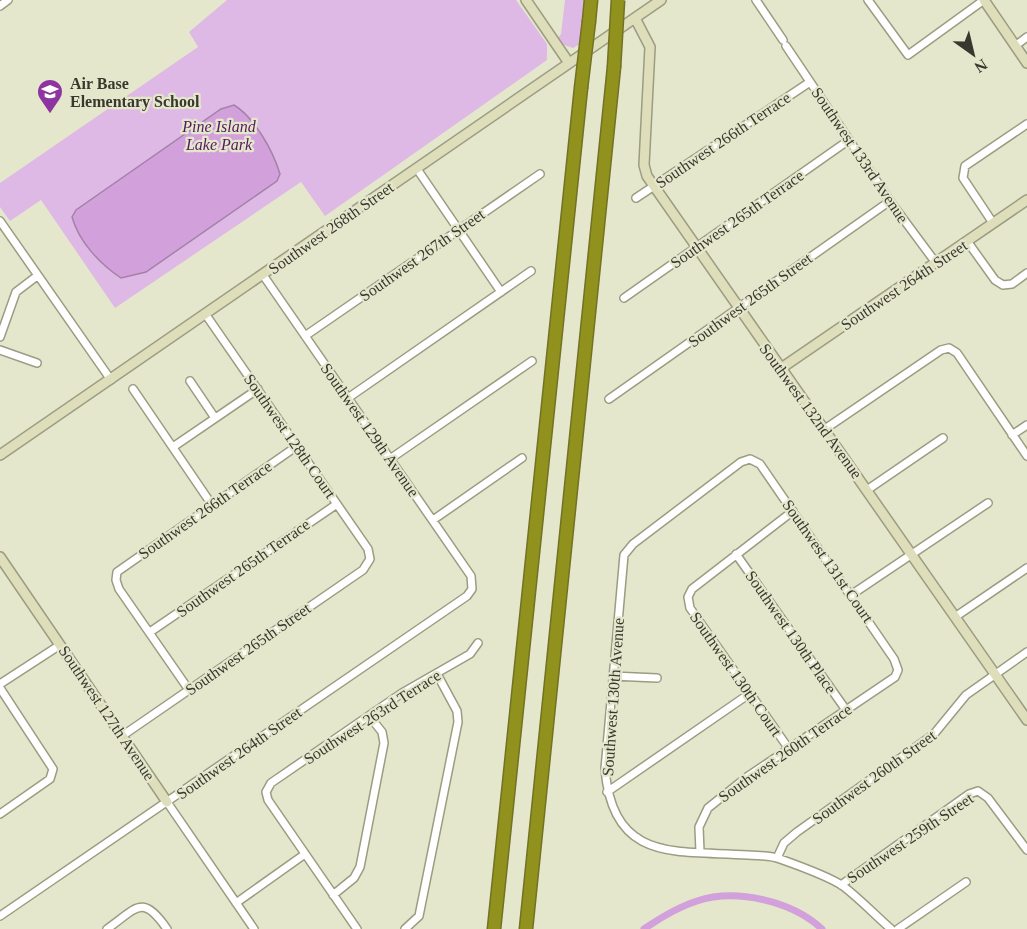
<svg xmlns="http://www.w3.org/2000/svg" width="1027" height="929" font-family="'Times New Roman',serif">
	<rect width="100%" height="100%" fill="#e5e7cc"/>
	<!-- green -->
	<path fill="#deb9e5" d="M227,0h289l31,44v16l-222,156 -24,-34 -186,126 -74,-108 -31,21 -10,-14v-24l198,-136 -9,-15z
		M565,0h19l-4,44 -7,4 -9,-3 -6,-7 3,-4z"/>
	<!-- water -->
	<path fill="#d2a1dc" stroke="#a482a8" stroke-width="1.5" d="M234,105c21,13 39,46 46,69l-3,7 -131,91 -25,6c-21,-14 -42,-36 -49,-61l4,-7 145,-101z"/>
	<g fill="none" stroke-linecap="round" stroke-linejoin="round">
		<!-- canal -->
		<path stroke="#d2a1dc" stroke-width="7" d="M644,929c16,-11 34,-22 53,-28 39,-13 95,0 125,28"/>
		<defs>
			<path id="street" d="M756,0l27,40
				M868,0l40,55 76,-55
				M0,6l8,-6
				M786,46l104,155 46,62
				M1015,46l12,-9
				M417,169l84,123
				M636,198l174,-116
				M0,221l111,159
				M993,223l-30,-45 2,-12 62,-42
				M967,241l28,39 8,5 9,-1 15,-11
				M624,298l225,-158
				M305,336l235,-162
				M0,337l16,-45 21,-16
				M0,350l37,13
				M190,381l25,37
				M133,389l79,116
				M348,398l183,-127
				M609,399l281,-198
				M825,429l116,-79 8,-2 8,5 70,103
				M1012,435l15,-10
				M173,447l85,-58
				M390,459l142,-98
				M867,490l76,-52
				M433,520l89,-62
				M736,554l110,156
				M851,595l137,-92
				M955,617l72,-49
				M150,632l187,-128
				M612,676l45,2
				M0,684l60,-39
				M0,688l53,81 -3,10 -50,35
				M189,690l-70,-101 -3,-9 1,-8 180,-126
				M122,736l241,-166 7,-11 -2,-10 -162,-234
				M789,749l-99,-141 -2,-11 4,-8 101,-78
				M607,792l142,-98
				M167,802l87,127
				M700,852l-1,-25 9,-19 39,-31 148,-100 3,-7 -4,-11 -134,-195 -10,-5 -9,3 -108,82 -9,11 -19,214c8,95 72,81 143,86 10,1 22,0 32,4 17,6 48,17 63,27 17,13 32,29 48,43
				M777,858l7,-15 13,-11 137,-98 32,-39 61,-43
				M841,885l128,-91 9,-3 10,7 39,52
				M333,895l21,-17 6,-11 24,-124 -2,-11 -12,-15
				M236,903l69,-49
				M0,916l467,-320 5,-7 -1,-13 -208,-301
				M107,929c30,-21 35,-36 60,0
				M357,929l-89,-129 -2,-8 5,-9 131,-90 68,-39 8,-11
				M405,929l14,-13 39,-194 -1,-11 -20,-37
				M898,929l68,-47"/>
			<path id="secondary" d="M526,0l43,63
				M984,0l43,63
				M635,18l15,29 -6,118 3,11 380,544
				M780,369l247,-169
				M0,455l661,-455
				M0,557l167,245"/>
			<path id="highway" d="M589,21l2,-21
				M494,929l87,-841
				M526,929l88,-862"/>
		</defs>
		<!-- street casing -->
		<use href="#street" stroke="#9b9c82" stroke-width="10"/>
		<!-- secondary casing -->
		<use href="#secondary" stroke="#9b9c82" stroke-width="12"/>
		<!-- highway casing -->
		<use href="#highway" stroke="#727223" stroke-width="15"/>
		<!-- street -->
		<use href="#street" stroke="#fff" stroke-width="7"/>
		<!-- secondary -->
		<use href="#secondary" stroke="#dedebb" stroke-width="9"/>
		<!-- highway -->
		<use href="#highway" stroke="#91921d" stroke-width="12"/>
		<defs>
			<path id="highway-bridge" d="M614,67l4,-67
				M581,88l8,-67"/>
		</defs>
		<!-- highway-bridge casing -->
		<use href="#highway-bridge" stroke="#727223" stroke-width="15" stroke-linecap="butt"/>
		<!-- highway-bridge -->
		<use href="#highway-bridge" stroke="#91921d" stroke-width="12"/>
	</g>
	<!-- icons -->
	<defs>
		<symbol id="school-pin" viewBox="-11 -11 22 30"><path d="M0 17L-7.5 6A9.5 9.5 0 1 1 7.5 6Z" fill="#8e34a0" stroke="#e5e7cc"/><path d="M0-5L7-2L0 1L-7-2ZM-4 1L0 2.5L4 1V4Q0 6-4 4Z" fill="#fff"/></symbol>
	</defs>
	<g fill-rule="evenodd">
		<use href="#school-pin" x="35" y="77" width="30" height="40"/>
	</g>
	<g text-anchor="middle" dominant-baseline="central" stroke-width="4.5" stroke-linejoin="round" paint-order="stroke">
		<!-- poi labels -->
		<g font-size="16" font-weight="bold" fill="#38382e" stroke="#e5e7cc" text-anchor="start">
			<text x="70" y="83">Air Base<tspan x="70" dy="18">Elementary School</tspan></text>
		</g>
		<!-- park labels -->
		<g font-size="16" font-style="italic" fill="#541960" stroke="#e5e7cc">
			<text x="219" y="126">Pine Island<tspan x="219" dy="18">Lake Park</tspan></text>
		</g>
		<!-- street labels -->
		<g font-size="16" fill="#38382e" stroke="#e5e7cc">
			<text transform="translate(723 140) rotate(-34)">Southwest 266th Terrace</text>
			<text transform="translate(860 155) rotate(56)">Southwest 133rd Avenue</text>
			<text transform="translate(737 219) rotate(-35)">Southwest 265th Terrace</text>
			<text transform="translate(331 228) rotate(-35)">Southwest 268th Street</text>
			<text transform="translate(422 255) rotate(-35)">Southwest 267th Street</text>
			<text transform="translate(904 285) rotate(-34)">Southwest 264th Street</text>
			<text transform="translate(750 300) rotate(-36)">Southwest 265th Street</text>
			<text transform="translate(811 411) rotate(54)">Southwest 132nd Avenue</text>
			<text transform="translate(370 430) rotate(55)">Southwest 129th Avenue</text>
			<text transform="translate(290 436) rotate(55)">Southwest 128th Court</text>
			<text transform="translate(205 510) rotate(-35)">Southwest 266th Terrace</text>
			<text transform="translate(828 561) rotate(55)">Southwest 131st Court</text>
			<text transform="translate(243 568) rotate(-35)">Southwest 265th Terrace</text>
			<text transform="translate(791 632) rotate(55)">Southwest 130th Place</text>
			<text transform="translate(248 649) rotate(-35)">Southwest 265th Street</text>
			<text transform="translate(736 674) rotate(55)">Southwest 130th Court</text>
			<text transform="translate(613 697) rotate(-86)">Southwest 130th Avenue</text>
			<text transform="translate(107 713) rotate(56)">Southwest 127th Avenue</text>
			<text transform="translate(372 717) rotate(-33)">Southwest 263rd Terrace</text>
			<text transform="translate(239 753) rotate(-35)">Southwest 264th Street</text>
			<text transform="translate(785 753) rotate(-35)">Southwest 260th Terrace</text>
			<text transform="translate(874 777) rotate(-36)">Southwest 260th Street</text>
			<text transform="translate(910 838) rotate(-34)">Southwest 259th Street</text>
		</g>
	</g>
	<!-- north arrow -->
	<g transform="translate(973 54) rotate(146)" stroke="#e5e7cc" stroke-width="4.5" paint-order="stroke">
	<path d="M0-4.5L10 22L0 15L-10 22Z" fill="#38382e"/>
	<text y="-9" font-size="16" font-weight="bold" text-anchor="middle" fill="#38382e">N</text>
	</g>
</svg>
